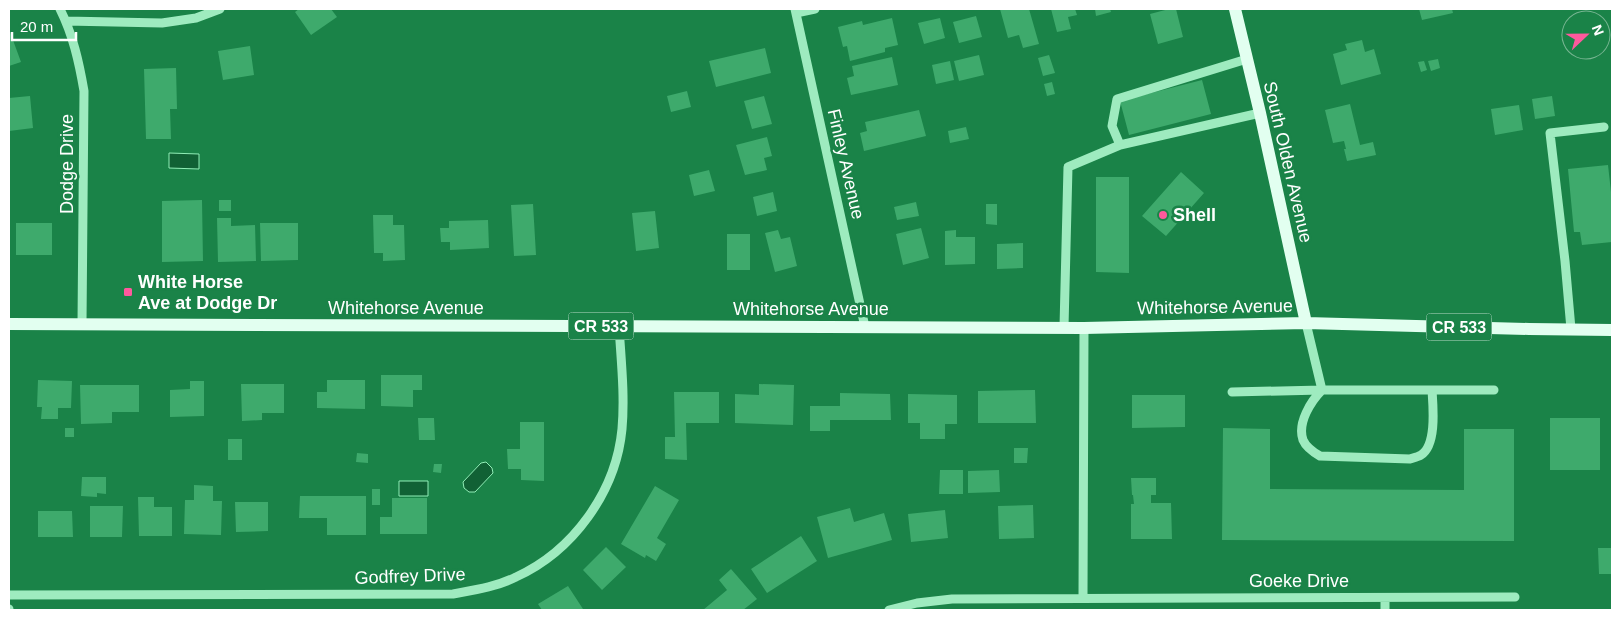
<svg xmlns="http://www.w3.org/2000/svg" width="1621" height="619" font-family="Helvetica,sans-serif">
	<rect width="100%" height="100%" fill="#1a8348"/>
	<!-- water -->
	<path fill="#116135" stroke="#91eeb7" d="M169,153l30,1v15l-30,-1z
		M486,462l6,6 1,5 -18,19h-6l-5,-4 -1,-6 18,-19z
		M399,481h29v15h-29z"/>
	<!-- building -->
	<path fill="#3eaa6c" d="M299,9h32l6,8 -26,18 -16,-23z
		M1000,9h29l10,35 -16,4 -4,-13 -11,3z
		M1051,9h24l2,6 -9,2 3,12 -14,3z
		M1095,9h15l1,3 -15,4z
		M1169,9h7l7,28 -25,7 -8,-30z
		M1419,9h33l1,4 -31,7z
		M976,16l6,21 -23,6 -6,-21z
		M892,18l6,27 -13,3v4l-35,9 -3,-15 -4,1 -5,-20 24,-6 1,4z
		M940,18l5,20 -21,6 -6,-21z
		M9,32h1l11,30 -12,4z
		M1362,40l3,12 9,-3 7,25 -40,11 -8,-31 14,-4 -2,-6z
		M250,46l4,29 -31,5 -5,-29z
		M765,48l6,25 -55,14 -7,-26z
		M979,55l5,20 -25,6 -5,-20z
		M1049,55l6,18 -12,3 -5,-18z
		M892,57l6,28 -47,10 -4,-17 7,-2 -2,-10z
		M1438,59l2,9 -9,3 -3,-10z
		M950,61l4,19 -18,4 -4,-19z
		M1424,61l3,9 -6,2 -3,-10z
		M176,68l1,41h-7l1,30h-25l-2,-70z
		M1202,80l9,34 -82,21 -9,-34z
		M1052,82l3,12 -8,2 -3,-12z
		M687,91l4,16 -20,5 -4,-16z
		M30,96l3,32 -24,3v-33z
		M764,96l8,28 -20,5 -8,-28z
		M1552,96l3,20 -20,3 -3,-20z
		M1350,104l10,41 13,-3 3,13 -29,6 -3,-12h2l-2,-8 -11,2 -8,-33z
		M1519,105l4,25 -28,5 -4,-26z
		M919,110l7,26 -62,15 -4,-18 7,-2 -2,-9z
		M966,127l3,12 -19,4 -2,-12z
		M767,137l5,19 -8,2 3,12 -22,5 -9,-30z
		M1608,165l4,36v41l-30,3 -2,-13h-6l-6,-63z
		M709,170l6,21 -21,5 -5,-21z
		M1181,172l23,21 -38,43 -24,-20z
		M1096,177h33v96l-33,-1z
		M773,192l4,19 -20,5 -4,-19z
		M202,200l1,61 -41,1v-61z
		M219,200h12v11h-12z
		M916,202l3,14 -22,4 -3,-13z
		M533,204l3,51 -22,1 -3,-51z
		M986,204h11v21l-11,-1z
		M655,211l4,37 -23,3 -4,-38z
		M373,215h20v10h11l1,35 -22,1v-8h-9z
		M217,218h14v8l24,-1 1,36 -38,1z
		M488,220l1,28 -39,2v-8h-9l-1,-14h9v-7z
		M16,223h36v32h-36z
		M260,223h38v37l-37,1z
		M921,228l8,30 -26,7 -7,-31z
		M778,230l3,9 9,-2 7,29 -22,6 -10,-39z
		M956,230v7h19v27l-30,1v-34z
		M727,234h23v36h-23z
		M1023,243v25l-26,1v-25z
		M381,375h41v15h-9v17l-32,-1z
		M38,380l34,1 -1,27h-13v11h-17l1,-12h-5z
		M327,380h38v29l-48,-1v-16h10z
		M190,381h14v35l-34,1v-27l20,-1z
		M241,384h43v29h-22v7l-20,1z
		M759,384l35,1 -1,40 -58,-2v-29l24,1z
		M80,385h59v27h-27v11l-31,1z
		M1035,390l1,33h-58v-32z
		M674,392h45v31h-33l1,37 -22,-1v-22h10z
		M840,393l50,1 1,26h-61v11h-20v-25h30z
		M908,394l49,1v29h-12v15h-25v-16h-12z
		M1132,395h53v32l-53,1z
		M418,418h16l1,22h-16z
		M1550,418h50v52h-50z
		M520,422h24v59l-23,-1v-11h-13l-1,-20h13z
		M65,428h9v9h-9z
		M1223,428l47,1v60l194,1v-61h50v112l-292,-1z
		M228,439h14v21h-14z
		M1014,448h14l-1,15h-13z
		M357,453l11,1v9l-12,-1z
		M434,464h8l-1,9 -8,-1z
		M940,470h23v24h-24z
		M999,470l1,22 -32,1v-22z
		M82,477h24v17l-9,-1v4l-16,-1z
		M1131,478h25v17h-5v8h20l1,36h-41v-35h3l-1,-9h-1z
		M194,485l19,1v15h9l-1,34 -37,-1 1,-34h9z
		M655,486l24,14 -22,38 9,6 -10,17 -10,-6 -1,3 -24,-14z
		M372,489h8v16h-8z
		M300,496h66v39h-39v-17h-28z
		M138,497h16v10h18v29h-33z
		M392,498h35v36h-47v-17h12z
		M235,502h33v29l-32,1z
		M1033,505l1,33 -35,1 -1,-33z
		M90,506h33l-1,31h-32z
		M850,508l4,14 30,-9 8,27 -64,18 -11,-41z
		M945,510l3,28 -37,4 -3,-28z
		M38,511h34l1,26h-35z
		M801,536l16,25 -50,32 -16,-24z
		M606,547l20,20 -24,23 -19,-20z
		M1598,548h14v26h-13z
		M731,569l26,30 -14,11h-40l24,-20 -8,-10z
		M568,586l15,23 -41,1 -4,-6z"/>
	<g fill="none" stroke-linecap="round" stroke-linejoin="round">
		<!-- minor -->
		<path stroke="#9eebbf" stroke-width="9" d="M60,9c13,26 19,53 24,82l-2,233
			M795,9l70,318
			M796,13l19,-4
			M66,21l96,2 34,-5 24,-9
			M1247,59l-130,40 -5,27 8,19 140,-32
			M1306,323l16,67h172
			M1064,327l4,-160 52,-22
			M1571,329l-6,-68 -15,-128 54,-6
			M1322,390c-11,11 -25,33 -19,50 3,7 10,12 17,16l90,3c3,-1 8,-2 11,-4 16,-10 12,-49 11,-65
			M1232,392l90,-2
			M9,595l444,-1c22,-4 43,-7 63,-17 57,-26 100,-85 106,-148 3,-34 -1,-69 -3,-103
			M1083,598l1,-270
			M1385,598v12
			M9,609v1
			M889,610l28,-7 35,-4 563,-2"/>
		<!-- major -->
		<path stroke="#e2fff0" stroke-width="12" d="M1235,9l25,104 46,210
			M9,324l1075,4 222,-5 223,6 83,1"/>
	</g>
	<!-- markers -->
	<g fill="#fe599d" stroke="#1a8348" stroke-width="2">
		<circle cx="1163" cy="215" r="5"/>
		<rect x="123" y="287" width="10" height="10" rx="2.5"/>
	</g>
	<g text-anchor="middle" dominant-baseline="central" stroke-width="5" stroke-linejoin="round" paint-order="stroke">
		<!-- shield labels -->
		<g fill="#1a8348" stroke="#badac8" stroke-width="1">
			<rect x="568.5" y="312.5" width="65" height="27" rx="4"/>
			<rect x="1426.5" y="313.5" width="65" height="27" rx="4"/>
		</g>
		<g font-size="16" font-weight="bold" fill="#fff">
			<text x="601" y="326">CR 533</text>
			<text x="1459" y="327">CR 533</text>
		</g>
		<!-- street labels -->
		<g font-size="18" fill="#fff" stroke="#1a8348">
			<text transform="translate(1288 162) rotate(77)">South Olden Avenue</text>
			<text transform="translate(67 164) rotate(-90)">Dodge Drive</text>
			<text transform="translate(846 164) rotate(77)">Finley Avenue</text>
			<text transform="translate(1215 307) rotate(-1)">Whitehorse Avenue</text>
			<text x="406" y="308">Whitehorse Avenue</text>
			<text x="811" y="309">Whitehorse Avenue</text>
			<text transform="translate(410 576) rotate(-2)">Godfrey Drive</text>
			<text x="1299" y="581">Goeke Drive</text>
		</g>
		<!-- poi labels -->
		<g font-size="18" font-weight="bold" fill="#fff" stroke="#1a8348" text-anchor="start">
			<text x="1173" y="215">Shell</text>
			<text x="138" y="282">White Horse<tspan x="138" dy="21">Ave at Dodge Dr</tspan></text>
		</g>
	</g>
	<!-- border -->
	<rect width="1621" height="619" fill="none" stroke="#ffffff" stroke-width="20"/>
	<!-- north arrow -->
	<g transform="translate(1586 35) rotate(68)"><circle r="24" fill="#1a8348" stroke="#76b591"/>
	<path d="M0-4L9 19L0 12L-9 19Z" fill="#fe599d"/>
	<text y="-8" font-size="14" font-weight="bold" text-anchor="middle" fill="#ffffff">N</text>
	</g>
	<!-- scale -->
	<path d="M12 32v8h64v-8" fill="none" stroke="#ffffff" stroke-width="2.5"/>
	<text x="20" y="32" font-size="15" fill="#ffffff" stroke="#1a8348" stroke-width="4" paint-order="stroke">20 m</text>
</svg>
